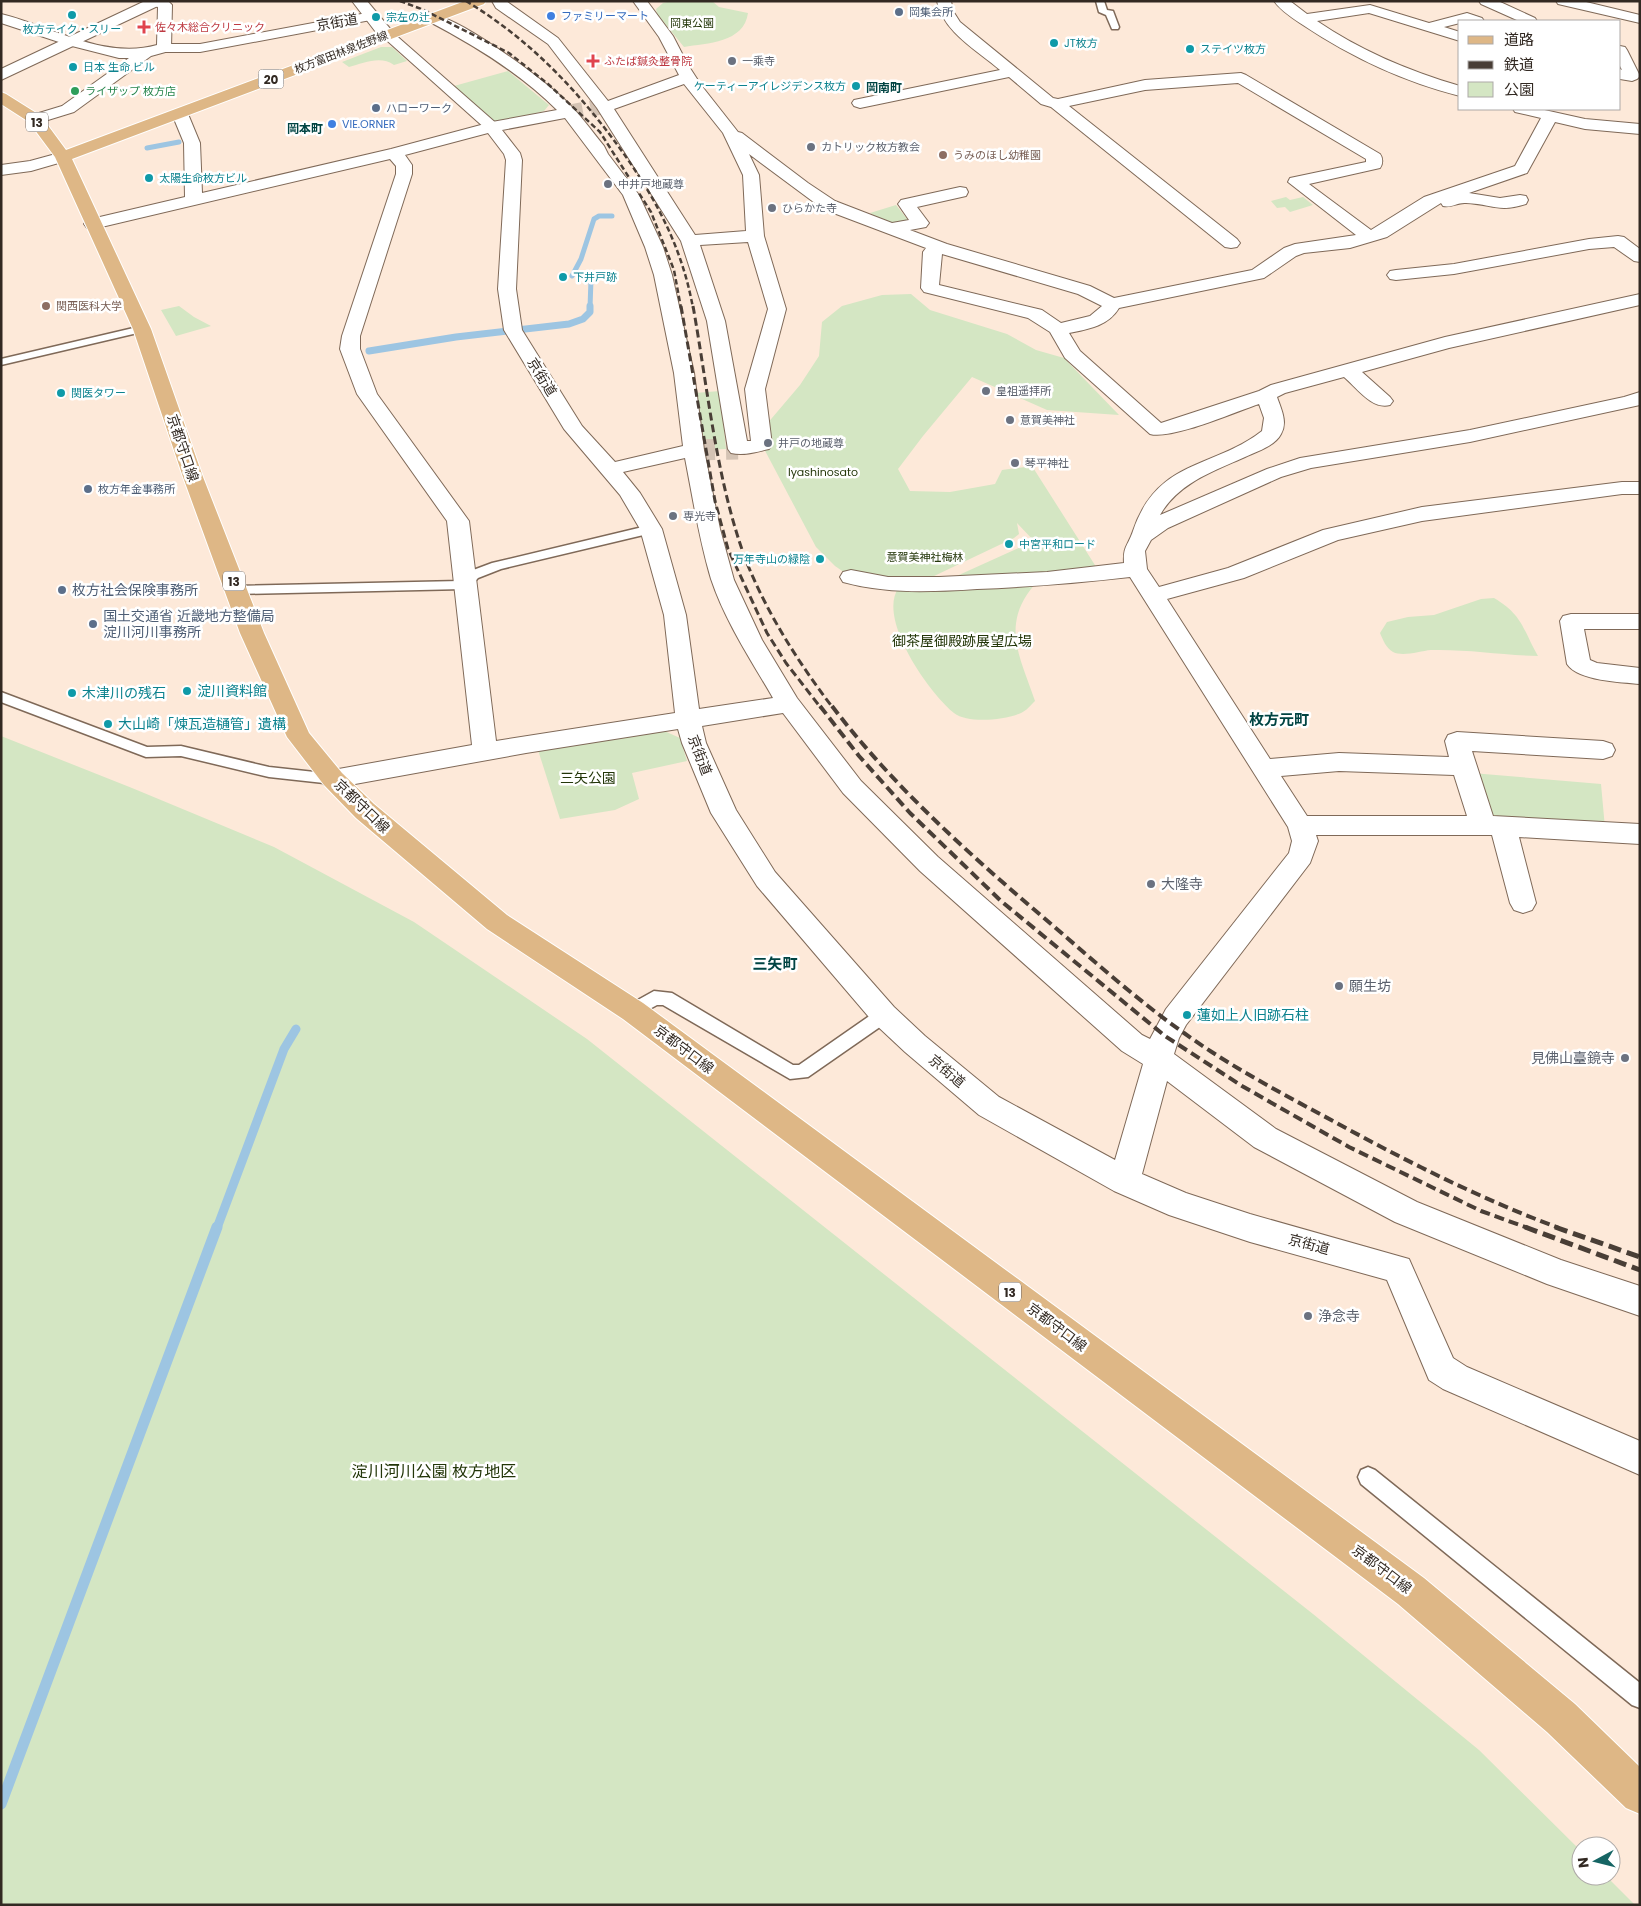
<svg xmlns="http://www.w3.org/2000/svg" width="1641" height="1906" font-family="Poppins,'Noto Sans JP',sans-serif">
	<rect width="100%" height="100%" fill="#fde9d9"/>
	<!-- green -->
	<path fill="#d4e6c3" d="M672,1h40l7,6 29,6c-4,30 -41,30 -64,34l-27,-33 -1,-5 7,-6z
		M381,47h11l15,14 -13,4c-13,-10 -31,-2 -45,2l-7,-5z
		M508,71l41,34 -5,6 -47,13 -43,-38z
		M1286,197l4,3 13,-3 10,8 -23,7 -5,-5 -8,1 -6,-7z
		M896,205l12,15 -17,5 -21,-12z
		M911,294l19,16 77,24 29,16 28,8 55,57 -72,-5 -75,-33 -49,59 -25,33 12,22 40,1 45,-8 7,-14 30,-4 68,107 -161,11 95,-43 -17,-18 2,11 -5,4 -82,39h-81l-16,-11 -19,-19 -54,-102 -1,-14 39,-46 19,-29 3,-34 20,-16 40,-11z
		M179,306l15,11 17,9 -35,10 -15,-26z
		M720,391l6,58 -25,1 -6,-57z
		M1035,584c-35,41 -15,72 0,117 -4,4 -9,10 -14,12 -16,7 -53,11 -67,0 -25,-20 -78,-95 -55,-126z
		M1494,598c29,17 29,32 44,58 -36,-1 -71,-7 -107,-6 -11,1 -28,7 -38,2 -7,-4 -10,-12 -13,-19l7,-11 21,-5 26,-2 47,-16z
		M662,730l18,8 7,23 -55,12 7,26 -24,11 -55,9 -22,-69z
		M1,736l131,52 142,59 140,75 173,117 726,575 166,136 102,101v25h25l29,29h-1634z
		M1472,773l129,11 4,44 -117,-7z"/>
	<g fill="none" stroke-linecap="round" stroke-linejoin="round">
		<!-- stream-far3 -->
		<path stroke="#9dc5e2" stroke-width="5" d="M147,148l32,-6
			M572,276l9,-17 13,-40 5,-3h13
			M590,308l1,-29"/>
		<!-- stream-far2 -->
		<path stroke="#9dc5e2" stroke-width="7" d="M369,351l87,-14 113,-13 14,-5 7,-7v-6"/>
		<!-- stream-far1 -->
		<path stroke="#9dc5e2" stroke-width="9" d="M217,1228l67,-179 12,-20"/>
		<!-- stream -->
		<path stroke="#9dc5e2" stroke-width="11" d="M1,1804l216,-577"/>
		<!-- minor-tunnel-far1 -->
		<path stroke="#d4c3b4" stroke-width="16" stroke-dasharray="16 8" stroke-linecap="butt" d="M567,113l37,-7"/>
		<!-- minor-tunnel -->
		<path stroke="#d4c3b4" stroke-width="21" stroke-dasharray="21 11" stroke-linecap="butt" d="M694,450l44,-1"/>
		<defs>
			<path id="service" d="M1096,1h8l3,9 6,1 6,16 -1,2h-6l-6,-14 -7,-3z
				M142,326l4,1 2,2 -2,2 -145,34v-6z
				M651,525l6,4 -1,3 -155,37 -23,9 -9,10 -5,1 -227,5 -7,-4 7,-4 223,-5 8,-9 24,-9z
				M1,692l146,55 34,-1 88,21 64,7 5,1 2,4 -2,4 -5,1 -64,-7 -88,-21 -35,1 -145,-55z
				M654,991l18,2 121,72h6l79,-55 6,-2 6,2 2,5 -2,5 -82,57 -18,2 -127,-74h-6l-24,13 -6,-2 -2,-5 2,-5z
				M1368,1467l7,3 265,213v25l-8,-3 -271,-221 -3,-7 3,-7z"/>
			<path id="pedestrian" d="M372,12l6,4 -2,3 -176,33h-36l-6,-4 6,-4h36z
				M387,30l4,1 106,93 2,3 -2,3h-10l-104,-93 -2,-3z"/>
			<path id="minor" d="M168,1l4,4 -1,43 -2,3 -18,5 -77,56 -39,12 -6,-2 -2,-3 2,-3 33,-10 67,-48h-10l-51,-13 -67,-22v-9c50,12 103,46 156,31l1,-38 -8,-2 -2,-3z
				M352,1h15l25,30 2,3 -2,3h-10l-7,-6z
				M492,1h14l52,37 50,63 71,-26 -20,-38 -26,-36h14l26,35 15,29 13,20 37,47 4,1 66,50 27,18 57,22 17,-3 -11,-16 3,-4 59,-13 6,1 2,4 -2,4 -49,11 12,16 -3,4 -16,3 37,14 143,42 24,12 138,-28 32,-22 11,-4 61,-9 -68,-53 2,-4 76,-16v-3l-128,-76 -93,7 -76,16 168,133 3,4 -3,4 -6,1 -6,-1 -174,-140 -10,-3 -32,-27 -149,31 -6,-2 -2,-3 2,-3 146,-30c-22,-19 -57,-38 -63,-69h14l2,10 7,11 93,76 5,1 87,-19 96,-7 5,2 134,79c3,4 3,10 0,14l-71,16 62,46 53,-33 91,-31 26,-48 -26,-6 -2,-3h27l45,10 55,5v10l-55,-5 -30,-7 -28,51 -58,20 31,5 20,-3 6,1 2,4 -2,4c-28,9 -34,0 -60,-1 -8,-1 -14,5 -23,3l-2,-3 -54,34 -37,11 -46,5 -8,3 -32,22 -145,30c-11,18 -30,21 -50,25l11,18 81,72 98,-32 12,-6 174,-48 195,-43v11l-191,43 -87,24 28,25 3,4 -3,4c-18,5 -33,-17 -46,-28l-59,16 -8,4c4,12 11,25 4,37 -6,12 -25,18 -36,23 -31,14 -67,26 -85,58l107,-46 33,-11 170,-28 154,-33 16,-5v13l-170,37 -159,26 -30,9 -113,51 -17,12 -6,11 2,18 12,18 69,-19 95,-38 99,-23 200,-25h18v12h-18l-200,27 -84,19 -94,38 -77,21 103,160 69,-6 110,4 -4,-16 3,-6 9,-3 146,9 9,3 3,6 -3,6 -9,3 -131,-8 21,65 147,8v20l-121,-7 17,66 -4,7 -9,3 -9,-3 -4,-7 -18,-68h-176l2,6 -8,22 -124,162 -7,13 -5,16 102,75 141,73 144,58 79,26v30l-93,-32 -152,-62 -141,-75 -87,-66 -25,93 44,19 64,21 159,45 44,99 14,9 173,74v34l-197,-86 -14,-9 -42,-100 -137,-38 -81,-27 -55,-24 -135,-76 -74,-63 -31,-29 -117,-137 -46,-73 -29,-70 -4,-14 -152,24 -193,35 -9,-3 -4,-6 4,-6 9,-3 139,-25 -25,-224 -90,-127 -17,-45 2,-13 54,-162v-8l-6,-7 -297,70 -6,-1 -3,-4 3,-4 98,-23 -1,-54 -12,-29 2,-3h12l2,3 12,29 2,50 189,-44 101,-27 65,-12c-37,-37 -83,-65 -129,-89l-2,-3 2,-3c22,-6 117,66 136,84 15,14 27,31 40,47l4,8 31,41 24,52 9,28 22,98 10,77 16,79 14,51 28,60 35,58 64,83 77,76 204,178 8,4 16,-30 123,-156 3,-12 -4,-14 -158,-250c-51,6 -102,10 -153,12 -46,3 -90,5 -134,-7l-3,-5 3,-5 8,-2 37,7h51l108,-5 77,-9c-1,-17 4,-17 9,-32 24,-72 80,-62 129,-100l2,-13 -5,-14c-24,8 -88,36 -109,30l-85,-76 -15,-26 -22,-14 -104,-26 -3,-4 2,-36 3,-4 -103,-39 -74,-55 10,21 5,61 22,73 -21,80 7,56 -3,4c-12,3 -26,7 -38,4l-3,-4 -21,-128 -26,-80 -84,-133 -49,-64 -52,-36zM684,84l39,49 20,42 3,56 -51,4 -81,-126zM565,118l58,77 22,52 9,28 20,98 9,73 -68,16 -33,-36 -60,-96 -6,-41 6,-129 -2,-7 -18,-23zM488,133l16,21 2,6 -8,129 6,41 60,99 56,66 20,34 24,86 11,98 -179,28 -27,-220 -92,-127 -17,-45v-13l52,-162v-9l-7,-10zM748,242l20,67 -23,80 6,52h-4l-22,-120 -25,-76zM942,254l136,40 24,12 -12,10 -29,7 -19,-13 -103,-25zM685,458c8,41 14,81 26,121 14,42 40,81 62,119l-74,11 -13,-94 -24,-86 -22,-36 -17,-21zM783,713l60,80 77,78 202,180 21,13 -28,96 -116,-63 -74,-61 -31,-29 -119,-135 -39,-62 -30,-67 -4,-17zM1339,771l115,4 13,41h-160l-26,-40z
				M1274,1h16l17,13 63,-9 59,18 38,-10 15,5 2,3h-24v2l-16,4 16,5v9l-91,-28 -52,8c44,30 92,50 143,65v10c-56,-14 -109,-39 -157,-71 -9,-6 -22,-14 -29,-24z
				M1479,1h19l37,17 2,3h-18l-38,-17z
				M1556,1h26l58,14v8l-82,-19z
				M1620,46l5,1 2,3 13,26 -3,3 -5,2 -12,-2v-10l2,1 -2,-4z
				M1618,236l6,1 16,12v13l-6,-1 -20,-14 -25,2 -135,25 -58,6 -6,-1 -3,-4 3,-4 6,-1 58,-6 135,-25z
				M1571,614h69v15h-56l6,31 7,3 43,5v16c-19,-2 -62,-3 -73,-20l-7,-43 3,-5z"/>
			<path id="tertiary" d="M145,1h19l-2,3 -161,76v-11z
				M63,152l6,2 2,3 -2,3 -38,11 -30,4v-10l29,-4z"/>
			<path id="primary" d="M465,1h21l-2,3 -412,155 79,170 52,148 61,156 45,100 33,40 32,31 133,111 136,88 781,575 151,126 65,63v47l-14,-6 -79,-76 -149,-128 -775,-585 -136,-90 -131,-111 -32,-33 -37,-48 -47,-104 -57,-156 -50,-148 -78,-172 -26,-35 -28,-18v-12l5,2 35,22 25,34z"/>
		</defs>
		<!-- service casing -->
		<use href="#service" stroke="#7f6958" stroke-width="3"/>
		<!-- pedestrian casing -->
		<use href="#pedestrian" stroke="#7f6958" stroke-width="2"/>
		<!-- minor casing -->
		<use href="#minor" stroke="#7f6958" stroke-width="2"/>
		<!-- tertiary casing -->
		<use href="#tertiary" stroke="#7f6958" stroke-width="2"/>
		<!-- primary casing -->
		<use href="#primary" stroke="#fff" stroke-width="2"/>
		<!-- service -->
		<use href="#service" fill="#fff" fill-rule="evenodd"/>
		<!-- pedestrian -->
		<use href="#pedestrian" fill="#fff" fill-rule="evenodd"/>
		<!-- minor -->
		<use href="#minor" fill="#fff" fill-rule="evenodd"/>
		<!-- tertiary -->
		<use href="#tertiary" fill="#fff" fill-rule="evenodd"/>
		<!-- primary -->
		<use href="#primary" fill="#deb786" fill-rule="evenodd"/>
		<!-- rail-far3 -->
		<path stroke="#493e36" stroke-width="2.5" stroke-dasharray="5.5 3" stroke-linecap="butt" d="M400,1l24,9 85,43 39,31 52,48 51,80 23,58 7,38
			M466,1c58,35 103,80 144,134 40,53 71,106 83,173"/>
		<!-- rail-far2 -->
		<path stroke="#493e36" stroke-width="3" stroke-dasharray="8 4" stroke-linecap="butt" d="M681,306l34,195 13,48 39,84 19,30 35,45
			M693,306c15,84 23,172 52,252 21,54 53,104 88,150"/>
		<!-- rail-far1 -->
		<path stroke="#493e36" stroke-width="4" stroke-dasharray="10 5" stroke-linecap="butt" d="M820,706l39,50 51,57 91,88 164,135 77,50 107,61 132,64 47,17
			M832,706c57,75 127,139 198,200 51,43 100,89 154,127 47,34 99,61 149,88 73,40 148,78 226,107"/>
		<!-- rail -->
		<path stroke="#493e36" stroke-width="5" stroke-dasharray="13 6" stroke-linecap="butt" d="M1525,1227l115,43
			M1555,1227l85,30"/>
	</g>
	<!-- markers -->
	<g fill="#5c6f8a" stroke="#fff" stroke-width="2">
		<circle cx="899" cy="12" r="5"/>
		<circle cx="376" cy="108" r="5"/>
		<circle cx="88" cy="489" r="5"/>
		<circle cx="62" cy="590" r="5"/>
		<circle cx="93" cy="624" r="5"/>
	</g>
	<g fill="#0f9aa8" stroke="#fff" stroke-width="2">
		<circle cx="72" cy="15" r="5"/>
		<circle cx="376" cy="17" r="5"/>
		<circle cx="1054" cy="43" r="5"/>
		<circle cx="1190" cy="49" r="5"/>
		<circle cx="73" cy="67" r="5"/>
		<circle cx="856" cy="86" r="5"/>
		<circle cx="149" cy="178" r="5"/>
		<circle cx="563" cy="277" r="5"/>
		<circle cx="61" cy="393" r="5"/>
		<circle cx="1009" cy="544" r="5"/>
		<circle cx="820" cy="559" r="5"/>
		<circle cx="187" cy="691" r="5"/>
		<circle cx="72" cy="693" r="5"/>
		<circle cx="108" cy="724" r="5"/>
		<circle cx="1187" cy="1015" r="5"/>
	</g>
	<g fill="#3f7fe0" stroke="#fff" stroke-width="2">
		<circle cx="551" cy="16" r="5"/>
		<circle cx="332" cy="124" r="5"/>
	</g>
	<g fill="#e0444e" stroke="#fff" stroke-width="2">
		<path d="M141.5 19.5h5v5h5v5h-5v5h-5v-5h-5v-5h5z"/>
		<path d="M590.5 53.5h5v5h5v5h-5v5h-5v-5h-5v-5h5z"/>
	</g>
	<g fill="#6b7280" stroke="#fff" stroke-width="2">
		<circle cx="732" cy="61" r="5"/>
		<circle cx="811" cy="147" r="5"/>
		<circle cx="608" cy="184" r="5"/>
		<circle cx="772" cy="208" r="5"/>
		<circle cx="986" cy="391" r="5"/>
		<circle cx="1010" cy="420" r="5"/>
		<circle cx="768" cy="443" r="5"/>
		<circle cx="1015" cy="463" r="5"/>
		<circle cx="673" cy="516" r="5"/>
		<circle cx="1151" cy="884" r="5"/>
		<circle cx="1339" cy="986" r="5"/>
		<circle cx="1625" cy="1058" r="5"/>
		<circle cx="1308" cy="1316" r="5"/>
	</g>
	<circle fill="#2e9e5b" stroke="#fff" stroke-width="2" cx="75" cy="91" r="5"/>
	<g fill="#8d6e63" stroke="#fff" stroke-width="2">
		<circle cx="943" cy="155" r="5"/>
		<circle cx="46" cy="306" r="5"/>
	</g>
	<g text-anchor="middle" dominant-baseline="central" stroke-width="5" stroke-linejoin="round" paint-order="stroke">
		<!-- far-service labels -->
		<g font-size="11" fill="#4e5e75" stroke="#fff" text-anchor="start">
			<text x="909" y="12">岡集会所</text>
			<text x="386" y="108">ハローワーク</text>
			<text x="98" y="489">枚方年金事務所</text>
		</g>
		<!-- far-shop labels -->
		<g font-size="11" fill="#366cbe" stroke="#fff" text-anchor="start">
			<text x="561" y="16">ファミリーマート</text>
			<text x="342" y="124">VIE.ORNER</text>
		</g>
		<!-- far-culture labels -->
		<g font-size="11" fill="#0d838f" stroke="#fff" text-anchor="start">
			<text x="386" y="17">宗左の辻</text>
			<text x="72" y="29" text-anchor="middle">枚方テイク・スリー</text>
			<text x="1064" y="43">JT枚方</text>
			<text x="1200" y="49">ステイツ枚方</text>
			<text x="83" y="67">日本 生命 ビル</text>
			<text x="846" y="86" text-anchor="end">ケーティーアイレジデンス枚方</text>
			<text x="159" y="178">太陽生命枚方ビル</text>
			<text x="573" y="277">下井戸跡</text>
			<text x="71" y="393">関医タワー</text>
			<text x="1019" y="544">中宮平和ロード</text>
			<text x="810" y="559" text-anchor="end">万年寺山の緑陰</text>
		</g>
		<!-- far-park labels -->
		<g font-size="11" fill="#233609" stroke="#fff">
			<text x="692" y="23">岡東公園</text>
			<text x="823" y="472">Iyashinosato</text>
			<text x="925" y="557">意賀美神社梅林</text>
		</g>
		<!-- far-health labels -->
		<g font-size="11" fill="#be3a42" stroke="#fff" text-anchor="start">
			<text x="155" y="27">佐々木総合クリニック</text>
			<text x="604" y="61">ふたば鍼灸整骨院</text>
		</g>
		<!-- far-street labels -->
		<g font-size="11" fill="#322922" stroke="#fff">
			<text transform="translate(341 52) rotate(-21)">枚方富田林泉佐野線</text>
		</g>
		<!-- far-worship labels -->
		<g font-size="11" fill="#5b616d" stroke="#fff" text-anchor="start">
			<text x="742" y="61">一乘寺</text>
			<text x="821" y="147">カトリック枚方教会</text>
			<text x="618" y="184">中井戸地蔵尊</text>
			<text x="782" y="208">ひらかた寺</text>
			<text x="996" y="391">皇祖遥拝所</text>
			<text x="1020" y="420">意賀美神社</text>
			<text x="778" y="443">井戸の地蔵尊</text>
			<text x="1025" y="463">琴平神社</text>
			<text x="683" y="516">専光寺</text>
		</g>
		<!-- far-leisure labels -->
		<g font-size="11" fill="#27864d" stroke="#fff" text-anchor="start">
			<text x="85" y="91">ライザップ 枚方店</text>
		</g>
		<!-- far-education labels -->
		<g font-size="11" fill="#785e54" stroke="#fff" text-anchor="start">
			<text x="953" y="155">うみのほし幼稚園</text>
			<text x="56" y="306">関西医科大学</text>
		</g>
		<!-- shield labels -->
		<g fill="#fff" stroke="#706964" stroke-width="1">
			<rect x="258.5" y="69.5" width="25" height="19" rx="4"/>
			<rect x="26" y="112.5" width="22" height="19" rx="4"/>
			<rect x="223" y="571.5" width="22" height="19" rx="4"/>
			<rect x="999" y="1282.5" width="22" height="19" rx="4"/>
		</g>
		<g font-size="12" font-weight="bold" fill="#322922">
			<text x="271" y="79">20</text>
			<text x="37" y="122">13</text>
			<text x="234" y="581">13</text>
			<text x="1010" y="1292">13</text>
		</g>
		<!-- far-neighbourhood labels -->
		<g font-size="12" font-weight="bold" fill="#004443" stroke="#fff">
			<text x="884" y="87">岡南町</text>
			<text x="305" y="128">岡本町</text>
		</g>
		<!-- street labels -->
		<g font-size="14" fill="#322922" stroke="#fff">
			<text transform="translate(337 22) rotate(-10)">京街道</text>
			<text transform="translate(542 377) rotate(58)">京街道</text>
			<text transform="translate(183 448) rotate(71)">京都守口線</text>
			<text transform="translate(700 755) rotate(69)">京街道</text>
			<text transform="translate(362 806) rotate(44)">京都守口線</text>
			<text transform="translate(684 1049) rotate(37)">京都守口線</text>
			<text transform="translate(947 1071) rotate(40)">京街道</text>
			<text transform="translate(1309 1244) rotate(15)">京街道</text>
			<text transform="translate(1057 1327) rotate(37)">京都守口線</text>
			<text transform="translate(1382 1569) rotate(37)">京都守口線</text>
		</g>
		<!-- service labels -->
		<g font-size="14" fill="#4e5e75" stroke="#fff" text-anchor="start">
			<text x="72" y="590">枚方社会保険事務所</text>
			<text x="103" y="616">国土交通省 近畿地方整備局<tspan x="103" dy="16">淀川河川事務所</tspan></text>
		</g>
		<!-- park labels -->
		<g font-size="14" fill="#233609" stroke="#fff">
			<text x="962" y="641">御茶屋御殿跡展望広場</text>
			<text x="588" y="778">三矢公園</text>
		</g>
		<!-- culture labels -->
		<g font-size="14" fill="#0d838f" stroke="#fff" text-anchor="start">
			<text x="197" y="691">淀川資料館</text>
			<text x="82" y="693">木津川の残石</text>
			<text x="118" y="724">大山崎「煉瓦造樋管」遺構</text>
			<text x="1197" y="1015">蓮如上人旧跡石柱</text>
		</g>
		<!-- worship labels -->
		<g font-size="14" fill="#5b616d" stroke="#fff" text-anchor="start">
			<text x="1161" y="884">大隆寺</text>
			<text x="1349" y="986">願生坊</text>
			<text x="1615" y="1058" text-anchor="end">見佛山臺鏡寺</text>
			<text x="1318" y="1316">浄念寺</text>
		</g>
		<!-- neighbourhood labels -->
		<g font-size="15" font-weight="bold" fill="#004443" stroke="#fff">
			<text x="1279" y="719">枚方元町</text>
			<text x="775" y="963">三矢町</text>
		</g>
		<!-- near-park labels -->
		<g font-size="16" fill="#233609" stroke="#fff">
			<text x="434" y="1471">淀川河川公園 枚方地区</text>
		</g>
	</g>
	<!-- border -->
	<rect width="1641" height="1906" fill="none" stroke="#322922" stroke-width="5"/>
	<!-- legend -->
	<rect x="1458" y="20" width="162" height="90" fill="#ffffff" stroke="#ada9a7"/>
	<rect x="1468" y="36" width="25" height="8" fill="#deb786" stroke="#ada9a7"/>
	<text x="1504" y="45" font-size="15" fill="#322922">道路</text>
	<rect x="1468" y="61" width="25" height="8" fill="#493e36" stroke="#ada9a7"/>
	<text x="1504" y="70" font-size="15" fill="#322922">鉄道</text>
	<rect x="1468" y="82" width="25" height="15" fill="#d4e6c3" stroke="#ada9a7"/>
	<text x="1504" y="95" font-size="15" fill="#322922">公園</text>
	<!-- north arrow -->
	<g transform="translate(1596 1861) rotate(263)"><circle r="24" fill="#ffffff" stroke="#ada9a7"/>
	<path d="M0-4L9 19L0 12L-9 19Z" fill="#166564"/>
	<text y="-8" font-size="14" font-weight="bold" text-anchor="middle" fill="#322922">N</text>
	</g>
</svg>
